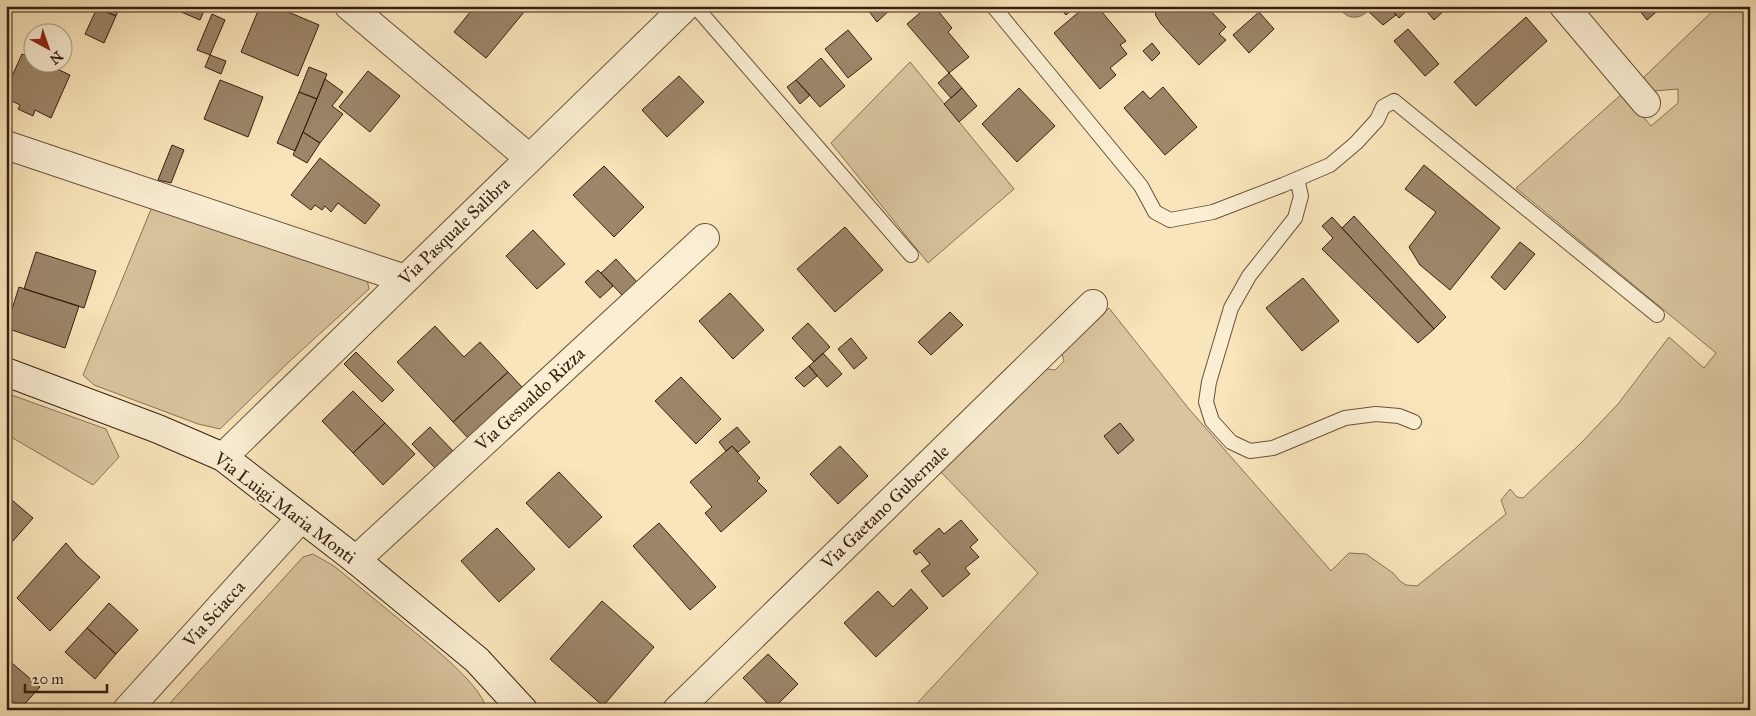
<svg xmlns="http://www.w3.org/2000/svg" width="1756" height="716" font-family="'IM FELL Great Primer',serif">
	<rect width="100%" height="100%" fill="#f9e5bb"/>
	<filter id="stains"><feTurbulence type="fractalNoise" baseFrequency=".004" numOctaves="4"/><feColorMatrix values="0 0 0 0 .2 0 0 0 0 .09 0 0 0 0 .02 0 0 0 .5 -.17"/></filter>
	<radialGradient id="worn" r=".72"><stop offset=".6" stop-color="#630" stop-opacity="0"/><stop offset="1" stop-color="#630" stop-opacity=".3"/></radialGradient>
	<!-- green -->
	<path fill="#d8c49e" stroke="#887257" d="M1718,6h32v704h-839l127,-137 -97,-101 106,-103 8,1 9,-9 -2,-7 47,-46 80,101 142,162 18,-18 17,1 27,19 7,8 6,4 11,1 89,-72 -5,-14 9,-11 7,8 6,1 59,-56 36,-38 51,-67 35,31 12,-15 -200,-165 107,-95 28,33 27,-23v-14l-25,2 -10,-13z
		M910,62l104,127 -86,74 -97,-120z
		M154,202l213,77 2,10 -77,70 -72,70 -22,-5 -104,-39 -11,-10z
		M6,393l100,36 13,28 -26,28 -87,-51z
		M313,554l21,12c22,18 44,36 66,54 22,19 80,61 87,90h-309l-8,-7 133,-146z"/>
	<!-- water -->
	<path fill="#b7a281" stroke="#846e54" d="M1338,6h33c-8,15 -25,15 -33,0z"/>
	<!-- building -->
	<path fill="#9c8669" stroke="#372010" d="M97,6h23l-4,10 -19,-8z
		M167,6h39l-6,14z
		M260,6h14l45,19 -21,51 -57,-24z
		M475,6h54l-43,52 -32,-26z
		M865,6h27l1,1 -16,15z
		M928,6h6l18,22 -4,4 21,25 -20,16 -42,-49z
		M1058,6h18l-10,9z
		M1086,6h11l29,35 -6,4 7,9 -17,14 6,7 -16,14 -46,-56z
		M1154,6h52l20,21 -7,7 7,6 -27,25 -38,-41 -5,-8z
		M1388,6l8,9 -13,10 -15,-14 3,-5z
		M1388,6h24l-13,12z
		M1422,6h27l-15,14z
		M1636,6h27l-16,14z
		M97,8l19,8 -12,27 -19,-9z
		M1259,12l15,17 -25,24 -16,-18z
		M212,14l13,6 -15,35 -13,-5z
		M1526,17l21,24 -71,65 -22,-24z
		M1408,29l31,35 -14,12 -31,-35z
		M848,30l24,29 -24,19 -23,-29z
		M1152,43l8,10 -8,8 -9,-10z
		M22,54l10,4v4h10l28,13 -19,43 -16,-8 -2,6 -15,-7 2,-4 -14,-7v-17l3,2z
		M210,55l16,6 -5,13 -16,-7z
		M821,58l24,28 -25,21 -24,-27z
		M309,67l18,7 -10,25 -18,-7z
		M368,71l32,25 -30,36 -31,-25z
		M949,73l13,15 -11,10 -13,-15z
		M679,76l25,26 -37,35 -25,-27z
		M325,79l18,13 -11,14 11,8 -23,29 -17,-11z
		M220,80l43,17 -15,40 -44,-18z
		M796,80l14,15 -10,9 -13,-17z
		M1163,87l34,40 -32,28 -41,-47 19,-17 7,8z
		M962,88l15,18 -18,16 -15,-18z
		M1019,88l36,38 -38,36 -35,-38z
		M299,92l18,7 -22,52 -18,-8z
		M303,132l17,11 -13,20 -14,-8z
		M172,145l12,5 -13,33 -13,-3z
		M320,158l60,47 -15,19 -27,-21 -7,9 -6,-6 -3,4 -7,-5 -4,5 -20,-15z
		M1424,165l76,63 -50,62 -30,-25 -11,-18 27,-35 -31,-23z
		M604,166l40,41 -30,30 -41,-42z
		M1354,216l92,101 -12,12 -92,-101z
		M1332,217l102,112 -16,14 -96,-94 11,-11 -11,-12z
		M845,227l38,43 -48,42 -38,-43z
		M533,230l32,34 -28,25 -31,-33z
		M1520,242l15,12 -30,36 -14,-13z
		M36,252l60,19 -12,37 -60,-19z
		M616,259l21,23 -15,13 -21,-22z
		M598,270l15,16 -13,12 -15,-16z
		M1303,278l36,43 -37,30 -36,-43z
		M19,287l60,19 -14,42 -59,-20z
		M730,293l34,37 -31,29 -34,-38z
		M950,312l13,13 -32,30 -13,-13z
		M808,323l22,24 -16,15 -22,-24z
		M435,326l29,31 16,-15 28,30 -55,50 -56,-60z
		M851,338l16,20 -13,11 -16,-20z
		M356,352l38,38 -12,12 -38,-38z
		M823,353l19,21 -15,13 -18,-21z
		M809,366l8,10 -13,11 -9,-9z
		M508,372l14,15 -54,51 -15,-16z
		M681,377l40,42 -25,25 -41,-43z
		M353,391l32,32 -32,30 -31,-32z
		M385,423l30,31 -32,31 -30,-32z
		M1120,423l14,17 -16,14 -14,-18z
		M430,427l23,24 -18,17 -23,-24z
		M737,427l13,15 -12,10 -6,-6 -6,5 -7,-9z
		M732,446l28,32 -3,3 10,10 -46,41 -16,-19 7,-6 -22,-25z
		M840,446l28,30 -30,28 -28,-30z
		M559,472l43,45 -33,31 -43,-45z
		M6,495l27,23 -27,31z
		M961,520l17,20 -8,7 9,10 -14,11 5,6 -27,23 -22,-26 9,-7 -10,-12 -4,3 -3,-4 26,-23 5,6z
		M659,523l57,64 -26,23 -57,-64z
		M497,528l38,41 -36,33 -38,-41z
		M66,543l12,14 22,20 -50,54 -33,-33z
		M911,589l17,19 -52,49 -32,-34 34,-32 15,16z
		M602,601l52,46 -51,59 -53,-47z
		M109,603l29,27 -22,24 -29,-26z
		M87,628l29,26 -21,25 -30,-27z
		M768,654l30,30 -25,25 -30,-31z
		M6,658l34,29 -19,21 -15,-12z"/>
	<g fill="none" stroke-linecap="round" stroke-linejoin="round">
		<defs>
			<path id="lane" d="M695,6l216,249
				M993,6l148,180 14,26 15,8 43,-8 70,-27 47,-20 26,-22 21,-23 6,-13 11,-6 263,214
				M1297,179l4,17 -6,22 -46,58 -18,32 -22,74 -3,20 6,19 19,21 19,9 23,-3 72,-30 31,-4 23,2 15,6"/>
			<path id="street" d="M349,6l180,152
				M1564,6l82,97
				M6,145l399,134
				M223,457l463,-451
				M356,560l349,-322
				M127,710l174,-192
				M677,710l416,-406"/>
			<path id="secondary" d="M6,372l152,57 65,28 133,103 121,100 46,50"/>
		</defs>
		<!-- lane casing -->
		<use href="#lane" stroke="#68513b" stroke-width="16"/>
		<!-- street casing -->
		<use href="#street" stroke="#68513b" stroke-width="30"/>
		<!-- secondary casing -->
		<use href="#secondary" stroke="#372010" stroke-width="30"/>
		<!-- lane -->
		<use href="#lane" stroke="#fbeed3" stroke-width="14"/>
		<!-- street -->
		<use href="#street" stroke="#fbeed3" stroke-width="28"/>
		<!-- secondary -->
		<use href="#secondary" stroke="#fbeed3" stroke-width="28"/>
	</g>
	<g text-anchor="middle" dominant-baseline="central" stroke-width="4" stroke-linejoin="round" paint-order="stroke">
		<!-- street labels -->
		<g font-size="18" fill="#372010" stroke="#fbeed3">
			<text transform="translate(454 231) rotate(-44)">Via Pasquale Salibra</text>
			<text transform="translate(530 399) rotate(-43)">Via Gesualdo Rizza</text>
			<text transform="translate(885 507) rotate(-44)">Via Gaetano Gubernale</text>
			<text transform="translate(285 508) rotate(37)">Via Luigi Maria Monti</text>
			<text transform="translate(214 614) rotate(-48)">Via Sciacca</text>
		</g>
	</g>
	<!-- margin -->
	<rect width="1756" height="716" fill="none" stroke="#f9e5bb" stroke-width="25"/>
	<rect x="8" y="8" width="1741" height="701" fill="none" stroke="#372010" stroke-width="2.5"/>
	<rect x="12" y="12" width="1731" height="691" fill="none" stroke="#372010"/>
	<!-- north arrow -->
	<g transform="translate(48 48) rotate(140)"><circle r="24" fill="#fbeed3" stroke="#ad9c85"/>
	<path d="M0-4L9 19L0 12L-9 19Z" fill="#8f2418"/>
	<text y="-8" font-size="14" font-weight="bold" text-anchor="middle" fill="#372010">N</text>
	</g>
	<!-- scale -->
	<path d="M25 684v8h82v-8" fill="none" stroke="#372010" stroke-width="2.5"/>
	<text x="32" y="684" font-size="15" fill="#372010" stroke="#fbeed3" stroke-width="4" paint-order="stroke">20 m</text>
	<rect width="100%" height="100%" filter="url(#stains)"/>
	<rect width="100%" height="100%" fill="url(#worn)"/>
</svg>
